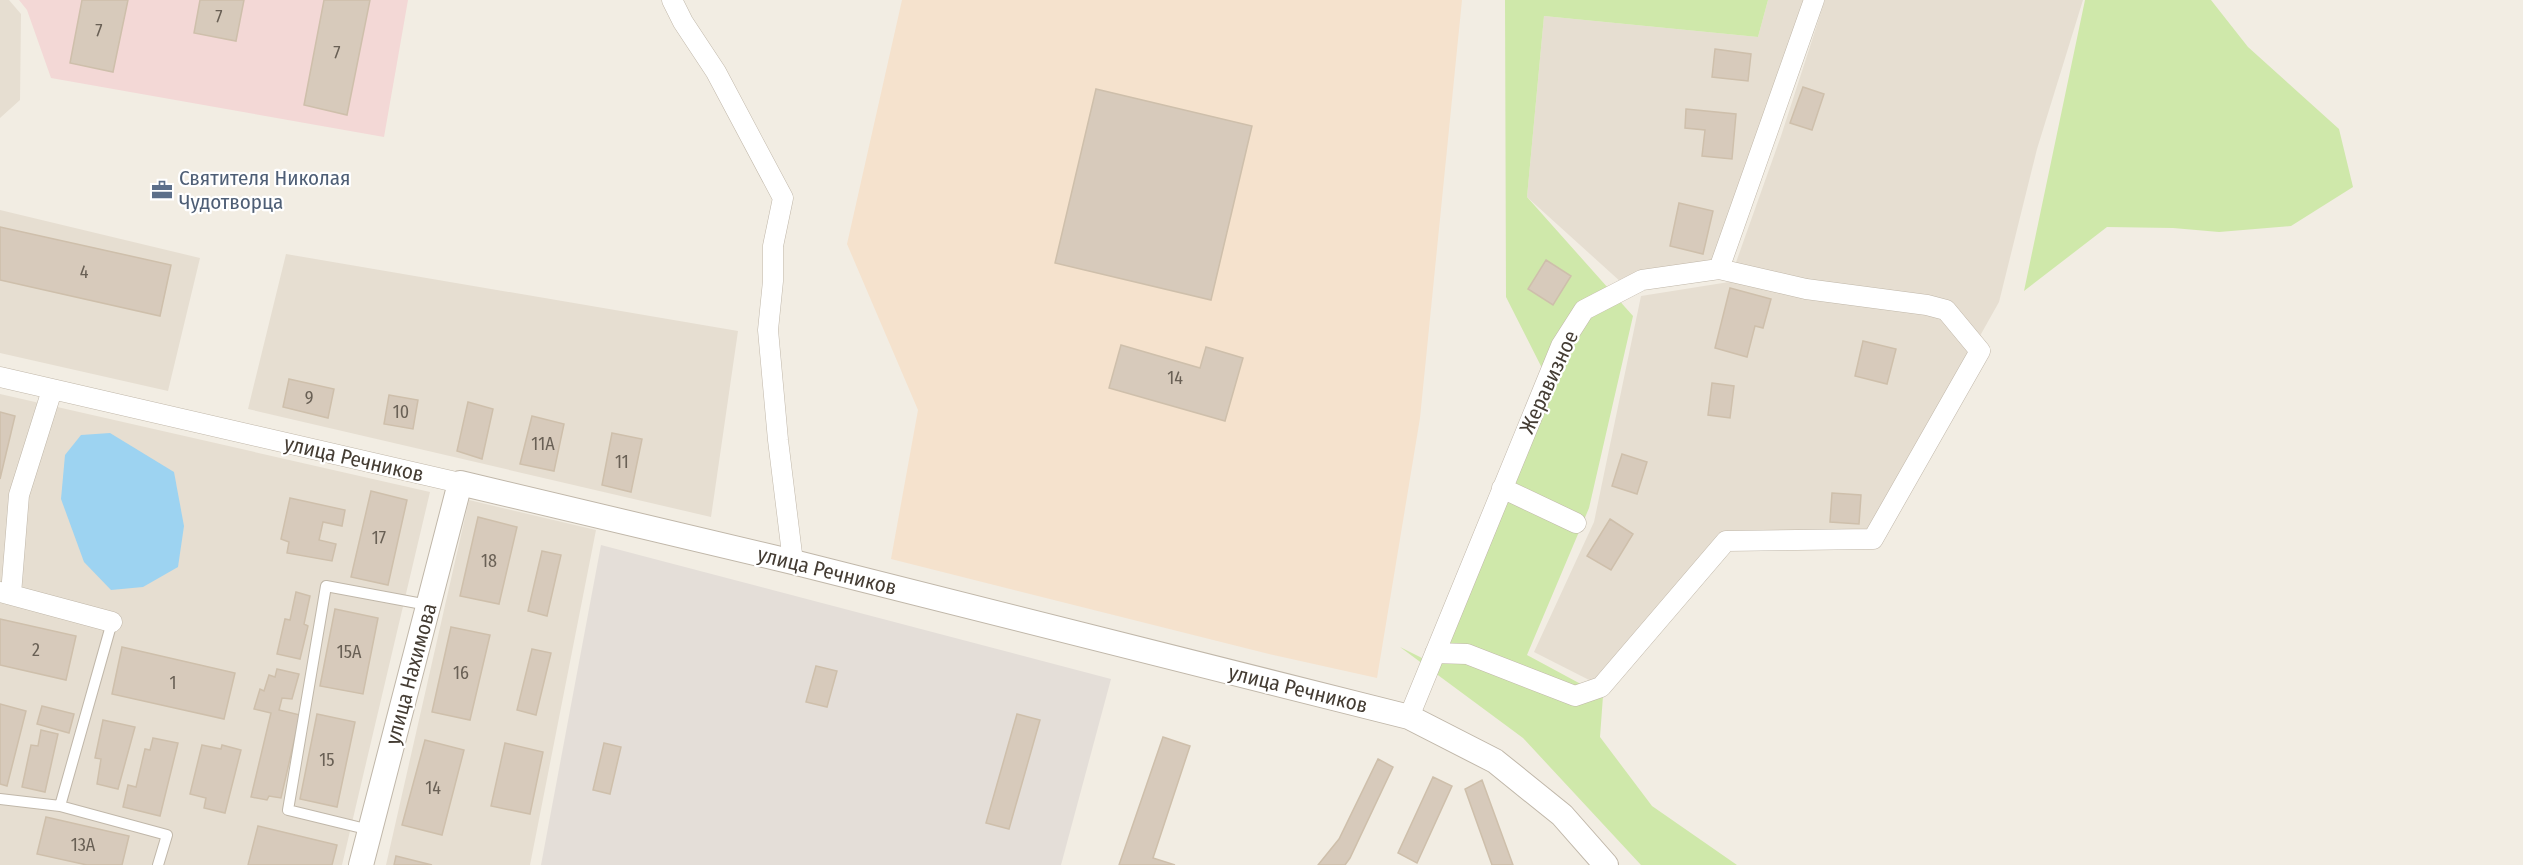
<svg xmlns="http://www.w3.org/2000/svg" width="2523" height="865" font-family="'Fira Sans Condensed',sans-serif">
	<rect width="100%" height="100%" fill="#f2ede3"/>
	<!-- residential -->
	<path fill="#e6ded1" d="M0,0h9l12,14 -1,86 -20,18z
		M1768,0h48l-92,258 -102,25 -95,-86 17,-181 214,21z
		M1825,0h258l-46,149 -38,153 -132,235 -148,-4 -122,151 -63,-32 60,-130 47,-226 88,-14 52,-146z
		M0,210l200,48 -32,133 -168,-38z
		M286,254l452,77 -27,186 -463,-108z
		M0,394l430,98 -88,373h-342z
		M469,500l127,30 -66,335h-144z"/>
	<!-- commercial -->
	<path fill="#f5e2cd" d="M902,0h560l-42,418 -43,260 -108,-24 -378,-95 27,-149 -71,-166z"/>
	<!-- industrial -->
	<path fill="#e4ded8" d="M601,545l510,134 -50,186h-520z"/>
	<!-- medical -->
	<path fill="#f3d8d6" d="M19,0h389l-24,137 -333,-59 -24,-68z"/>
	<!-- green -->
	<path fill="#cfe8aa" d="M1505,0h263l-10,37 -214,-21 -17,181 106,119 -44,192 -62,147 76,41 -3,41 52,69 85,59h-96l-118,-127 -123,-91 26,13 121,-282 -41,-81z
		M2085,0h126l37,47 91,82 14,58 -62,39 -72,6 -46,-4 -66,-1 -83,64z"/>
	<!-- water -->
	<path fill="#9dd3f1" d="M110,433l64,39 10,54 -6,41 -35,20 -32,3 -27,-28 -23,-63 4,-44 16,-20z"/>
	<!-- building -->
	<path fill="#d7cabb" stroke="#cebfab" stroke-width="1.5" d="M82,0h46l-15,72 -43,-9z
		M200,0h44l-8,41 -42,-8z
		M324,0h46l-23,115 -43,-10z
		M1715,49l36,5 -3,27 -36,-4z
		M1803,87l21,7 -12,36 -22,-7z
		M1096,89l156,37 -41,174 -156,-37z
		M1686,109l50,5 -4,45 -30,-3 3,-26 -20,-2z
		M1679,203l34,8 -10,43 -33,-8z
		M0,227l171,38 -11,51 -160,-36z
		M1546,260l25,16 -18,29 -25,-16z
		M1730,288l41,11 -8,29 -8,-2 -8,31 -32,-9z
		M1863,341l33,8 -9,35 -32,-8z
		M1121,345l79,23 6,-21 37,11 -18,63 -116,-33z
		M289,379l45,10 -6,29 -45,-11z
		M1712,383l22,3 -4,32 -22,-3z
		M389,395l29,5 -5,29 -29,-5z
		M468,402l25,7 -11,50 -25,-8z
		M0,412l15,4 -15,63z
		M532,416l32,8 -10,47 -34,-7z
		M612,433l30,6 -11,53 -29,-7z
		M1622,454l25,8 -10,32 -25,-8z
		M371,491l36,9 -19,85 -37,-8z
		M1832,493l29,2 -2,29 -29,-2z
		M290,498l55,12 -3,16 -19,-4 -4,18 17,4 -4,17 -45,-8 2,-11 -8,-3z
		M478,517l39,10 -18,77 -39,-8z
		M1610,519l23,15 -22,36 -24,-14z
		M542,551l19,4 -14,61 -19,-5z
		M296,592l14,4 -6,28 4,2 -8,33 -23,-5 8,-35 5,1z
		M335,609l43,9 -15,76 -43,-8z
		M0,619l76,17 -10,44 -66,-15z
		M451,627l39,8 -20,85 -38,-8z
		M122,647l113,26 -11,46 -112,-25z
		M532,649l19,4 -15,62 -19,-5z
		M816,666l21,5 -10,36 -21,-5z
		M277,669l22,5 -7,25 -10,-1 -3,12 21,5 -19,83 -12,-2 -2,4 -16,-3 20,-84 -17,-4 6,-20 4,2 5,-16 6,2z
		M0,704l26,7 -19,75 -7,-2z
		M42,706l32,8 -5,19 -32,-9z
		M317,714l38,8 -18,85 -37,-8z
		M1017,714l23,6 -31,109 -23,-6z
		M103,720l32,7 -17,62 -21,-5 4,-25 -6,-1z
		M41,730l17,4 -13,58 -23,-5 9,-42 7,1z
		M1163,737l27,9 -37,112 22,7h-56z
		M153,738l25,5 -18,73 -37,-9 5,-22 8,2 9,-38 5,1z
		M425,740l39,10 -22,85 -40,-10z
		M505,743l38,9 -13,62 -39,-8z
		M604,743l17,4 -11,47 -17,-4z
		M202,745l19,4 1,-4 19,5 -16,63 -21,-5 2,-10 -16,-4z
		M1378,759l15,8 -43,91 -5,7h-27l21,-26z
		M1433,777l19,9 -35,77 -19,-10z
		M1482,780l31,85h-21l-27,-76z
		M46,817l83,19 -7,29h-35l-50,-11z
		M258,826l79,19 -5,20h-84z
		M396,856l36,9h-38z"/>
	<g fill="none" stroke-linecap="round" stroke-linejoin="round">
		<defs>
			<path id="service" d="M0,799l60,7 52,-184
				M60,806l107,29 -9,30
				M370,830l-82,-20 38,-224 102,19"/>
			<path id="minor" d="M672,0l11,22 33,50 67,126 -10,48v35l-5,49 10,110 15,122
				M0,377l460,106
				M1502,488l74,35
				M0,592l112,30
				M11,594l8,-99 33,-105
				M1435,653l32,1 108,42 26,-9 125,-146 147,-2 107,-188 -34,-41 -19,-5 -121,-16 -87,-20
				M1409,717l152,-371 23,-36 58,-30 77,-11 95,-269"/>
			<path id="tertiary" d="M361,865l99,-382 333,79 616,155 86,44 67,54 44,50"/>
		</defs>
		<!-- service casing -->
		<use href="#service" stroke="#c0b7a9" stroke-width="12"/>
		<!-- minor casing -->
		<use href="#minor" stroke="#c0b7a9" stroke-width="21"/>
		<!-- tertiary casing -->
		<use href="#tertiary" stroke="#c0b7a9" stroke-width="26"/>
		<!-- service -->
		<use href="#service" stroke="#fff" stroke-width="10"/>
		<!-- minor -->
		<use href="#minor" stroke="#fff" stroke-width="20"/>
		<!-- tertiary -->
		<use href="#tertiary" stroke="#fff" stroke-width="24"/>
	</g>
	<!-- icons -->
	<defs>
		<symbol id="office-bare" viewBox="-9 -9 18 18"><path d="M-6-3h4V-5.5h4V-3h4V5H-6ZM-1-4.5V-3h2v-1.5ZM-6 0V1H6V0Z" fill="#5c6f8a" stroke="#fff" stroke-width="2.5" paint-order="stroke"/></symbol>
	</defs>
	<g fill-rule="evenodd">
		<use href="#office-bare" x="147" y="175" width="30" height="30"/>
	</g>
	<g text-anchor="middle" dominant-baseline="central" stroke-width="4.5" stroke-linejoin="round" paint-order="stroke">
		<!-- number labels -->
		<g font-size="18" fill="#696055">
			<text x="219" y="17">7</text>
			<text x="99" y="31">7</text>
			<text x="337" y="53">7</text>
			<text x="84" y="272">4</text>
			<text x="1175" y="378">14</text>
			<text x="309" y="398">9</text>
			<text x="401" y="412">10</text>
			<text x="543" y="444">11А</text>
			<text x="622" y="462">11</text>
			<text x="379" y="538">17</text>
			<text x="489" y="561">18</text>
			<text x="36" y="650">2</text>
			<text x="349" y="652">15А</text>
			<text x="461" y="673">16</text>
			<text x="173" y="683">1</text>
			<text x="327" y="760">15</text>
			<text x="433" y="788">14</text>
			<text x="83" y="845">13А</text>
		</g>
		<!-- service labels -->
		<g font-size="21" fill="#4e5e75" stroke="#fff" text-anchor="start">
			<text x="179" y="178">Святителя Николая<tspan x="179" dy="24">Чудотворца</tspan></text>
		</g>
		<!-- street labels -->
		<g font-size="21" fill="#443c33" stroke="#fff">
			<text transform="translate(1549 382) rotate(-65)">Жеравизное</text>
			<text transform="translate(354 459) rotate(13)">улица Речников</text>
			<text transform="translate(827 571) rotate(14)">улица Речников</text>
			<text transform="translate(411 674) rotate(-75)">улица Нахимова</text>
			<text transform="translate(1298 689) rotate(14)">улица Речников</text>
		</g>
	</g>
</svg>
